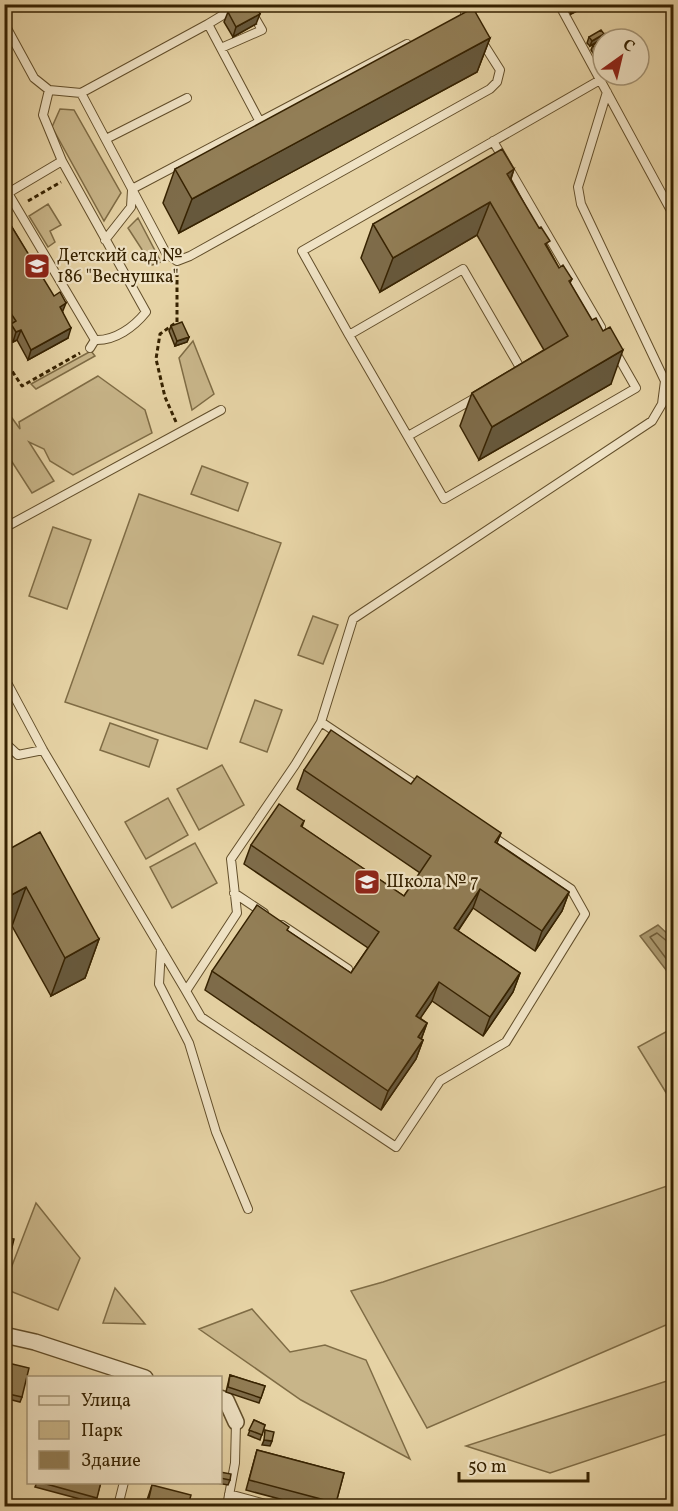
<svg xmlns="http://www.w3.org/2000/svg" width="678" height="1511" font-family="Vollkorn,serif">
	<rect width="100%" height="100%" fill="#e6d3a5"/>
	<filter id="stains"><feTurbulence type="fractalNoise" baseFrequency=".00333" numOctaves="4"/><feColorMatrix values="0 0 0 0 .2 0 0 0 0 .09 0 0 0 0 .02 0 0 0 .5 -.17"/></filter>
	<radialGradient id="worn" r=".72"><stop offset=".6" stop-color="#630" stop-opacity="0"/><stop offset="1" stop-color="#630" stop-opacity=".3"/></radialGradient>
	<!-- green -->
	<path fill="#c8b589" stroke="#7f6c45" stroke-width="1.5" d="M60,109l14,1 47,83 -17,28 -52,-94z
		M48,204l13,21 -11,6 5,11 -7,5 -19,-31z
		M138,218l23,44 -9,3 -24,-37z
		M193,341l21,53 -22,16 -13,-52z
		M91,351l4,5 -59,33 -5,-5z
		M98,376l47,34 7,23 -79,42 -23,-14 -6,-12 -15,-7 25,39 -22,12 -27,-42v-30l7,-3 8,11 -1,-7z
		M202,466l46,17 -10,28 -47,-17z
		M139,494l142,49 -74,206 -142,-47z
		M53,527l38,13 -24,69 -38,-13z
		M313,616l25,9 -15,39 -25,-9z
		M255,700l27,10 -15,42 -27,-10z
		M110,723l48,17 -9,27 -49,-17z
		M222,765l22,40 -45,25 -22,-41z
		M168,798l20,37 -42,24 -21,-37z
		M195,843l22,40 -45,25 -22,-41z
		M673,1028v76l-35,-57z
		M673,1184v138l-246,106 -76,-137 32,-9z
		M36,1203l44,55 -22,52 -53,-21v-5z
		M115,1288l30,36 -42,-1z
		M252,1309l38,43 35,-7 41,15 44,99 -109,-59 -102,-71z
		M673,1379v53l-123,41 -84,-27z"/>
	<!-- water -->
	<path fill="#aa976d" stroke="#7c6842" stroke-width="1.5" d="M658,925l15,14v40l-33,-43z"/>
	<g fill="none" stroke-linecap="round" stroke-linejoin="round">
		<!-- shore -->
		<path stroke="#705c37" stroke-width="1.5" d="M674,943l-6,-1 -11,-9 -7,4 24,32"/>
		<defs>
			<path id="service" d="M559,4l115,212
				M465,13l17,-9
				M4,23l30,55 15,12 32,3 85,160 11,8 13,-5 300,-167 7,-7 3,-12 -19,-30
				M208,24l33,-20
				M221,48l41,-18 -15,-26
				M49,90l-6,25 19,46
				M81,93l127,-69 52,98
				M106,139l81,-41
				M493,141l108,186
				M132,189l275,-145
				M8,193l87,147
				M4,197l4,-4 54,-32 84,151c-12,15 -31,29 -51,28l-5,8
				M105,240l26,-33 1,-17
				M349,335l95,164 192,-111 -20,-35
				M519,372l3,-1 -59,-102 -114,66 -47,-84 298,-171
				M408,436l67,-38
				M4,528l217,-118
				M4,677l39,73 143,241
				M321,722l-26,43 -64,94 6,54 -51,78 15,26 195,130 44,-66 66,-39 79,-128 -14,-25 -81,-54
				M4,742l14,13 25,-5
				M420,788l-99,-66 32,-103 299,-198 10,-17 3,-23 -84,-177 -3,-17 29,-95
				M234,893l30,20
				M282,925l66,44
				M161,949l-2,35 30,59 27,89 32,77
				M229,1494l44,12
				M118,1506l6,-24
				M227,1506l8,-43 1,-41"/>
			<path id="minor" d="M4,1335l31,7 110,36
				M220,1398l6,2 10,22"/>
		</defs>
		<!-- service casing -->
		<use href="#service" stroke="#624e2a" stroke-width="10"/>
		<!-- minor casing -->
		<use href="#minor" stroke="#624e2a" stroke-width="18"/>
		<!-- path -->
		<path stroke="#362201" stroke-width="3" stroke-dasharray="4.5 3" stroke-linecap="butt" d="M28,201l33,-19
			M4,359l18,27 58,-33
			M176,422l-11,-25 -9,-38 4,-25 17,-12v-51"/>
		<!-- service -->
		<use href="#service" stroke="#efe2c4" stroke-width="8"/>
		<!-- minor -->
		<use href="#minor" stroke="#efe2c4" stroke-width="15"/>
	</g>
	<!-- wall -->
	<path fill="#7e6c4a" stroke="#362201" stroke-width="1.5" d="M566,4h18l-1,4 -12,6z
		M228,12l28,12 -23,13 -9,-15z
		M589,37l13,2 -12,7 -3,-3z
		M490,38l-13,34 -298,161 -16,-30 12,-34z
		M603,40l-8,16 -4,-6 2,-5z
		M514,169l-3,10 48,89 13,11 -2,4 41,101 -132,76 -19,-34 12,-33 72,-43 -67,-115 -97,57 -19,-34 12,-34z
		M4,214l59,99 5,25 -40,22 -11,-20 -4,2 -6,-8 2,-7 -5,-8z
		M171,326l18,11 -2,5 -12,4 -6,-15z
		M304,770l107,14 90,49 -4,10 72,49 -7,19 -27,40 -62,-43 -15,23 62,42 -7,19 -30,44 -51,-35 -12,17 7,5 -6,17h2l-7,19 -35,51 -176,-120 7,-19 76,-40 63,42 17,-25 -124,-84 7,-19 53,-24 -2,6 102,69 16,-23 -123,-84z
		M4,852l95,87 -14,39 -34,18 -39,-70z
		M4,1362l18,35 -2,5 -16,-4z
		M230,1375l35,11 -6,17 -33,-11z
		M254,1420l11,5 -5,15 -12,-5z
		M257,1450l87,23 -9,33h-29l-60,-16z
		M220,1472l10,8 -2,5 -11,-2 3,-1z
		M37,1482h64l-6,21 -60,-16z
		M152,1485l36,21h-43z"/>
	<!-- shaded-wall -->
	<path fill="#66583c" stroke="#362201" stroke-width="1.5" d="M581,4h3l-1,4 -12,6 2,-5z
		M260,14l-4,10 -23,13 3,-10z
		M604,34l-2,5 -12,7 2,-5z
		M490,38l-13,34 -298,161 13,-34z
		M603,47v4l-8,5 2,-5z
		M514,169l-12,34 5,-29z
		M490,202l-13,33 -97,57 13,-34z
		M66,303l-4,10 -2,-6z
		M71,328l-3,10 -40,22 3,-10z
		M21,330l-4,10 -4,2 3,-10z
		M189,337l-2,5 -12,4 2,-5z
		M623,350l-12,34 -132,76 13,-33z
		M26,887l-14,39 -8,4v-31z
		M480,889l-7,19 -26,39 7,-19z
		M569,892l-7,19 -27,40 7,-20z
		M99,939l-14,39 -34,18 14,-38z
		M520,973l-7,19 -30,44 7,-19z
		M439,982l-7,19 -23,34 7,-19z
		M427,1023l-7,19 -2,-5z
		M423,1040l-7,19 -35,51 7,-19z
		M264,1440l8,1 -2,5 -8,-1z"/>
	<!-- building -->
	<path fill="#927e56" stroke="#362201" stroke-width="1.5" d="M242,4h13l5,10 -24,13 -8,-15z
		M570,4h11l-8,5z
		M473,8l17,30 -298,161 -17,-30z
		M601,30l3,4 -12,7 -3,-4z
		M603,40v7l-6,4 -4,-6z
		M502,149l12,20 -7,5 32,54 2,-1 9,14 -5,3 14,24 4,-3 9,14 -3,2 23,39 4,-2 7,13 7,-4 13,23 -131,77 -20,-34 96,-57 -78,-134 -97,56 -20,-34z
		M4,214l50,82 6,-4 6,11 -6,4 11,21 -40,22 -10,-20 -5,2 -5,-8 5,-3 -12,-18z
		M182,322l7,15 -12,4 -6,-15z
		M331,730l80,54 6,-8 84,57 -6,9 74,50 -27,39 -62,-42 -26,39 66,45 -30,44 -51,-35 -23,34 11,7 -9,14 5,3 -35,51 -176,-120 45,-66 32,22 -2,3 64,43 28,-41 -128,-87 28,-41 25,17 -3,5 103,70 27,-40 -127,-86z
		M40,832l59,107 -34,19 -39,-71 -22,12v-47z
		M4,1237l10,2 -7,29h-3z
		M4,1362l25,6 -7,29 -18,-4z
		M230,1375l35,11 -4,12 -33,-11z
		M254,1420l11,5 -3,10 -13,-5z
		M265,1430l9,2 -2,9 -8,-1z
		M257,1450l87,23 -8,30 -87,-23z
		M220,1472l11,2 -1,6 -10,-2z
		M39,1482h62l-4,16z
		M152,1485l39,10 -3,11h-41z"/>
	<!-- icons -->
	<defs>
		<symbol id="school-square" viewBox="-11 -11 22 22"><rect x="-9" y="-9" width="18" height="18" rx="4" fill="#8f2418" stroke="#efe2c4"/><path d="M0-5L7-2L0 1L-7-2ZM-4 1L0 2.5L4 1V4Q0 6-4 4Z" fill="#fff"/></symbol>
	</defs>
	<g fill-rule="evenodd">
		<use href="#school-square" x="22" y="251" width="30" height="30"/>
		<use href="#school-square" x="352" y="867" width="30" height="30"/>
	</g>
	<g text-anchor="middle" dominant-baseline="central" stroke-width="4.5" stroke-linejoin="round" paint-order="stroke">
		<!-- poi labels -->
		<g font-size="18" fill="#362201" stroke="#efe2c4" text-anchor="start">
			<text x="57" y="256">Детский сад №<tspan x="57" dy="21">186 "Веснушка"</tspan></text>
			<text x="386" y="882">Школа № 7</text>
		</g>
	</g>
	<!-- margin -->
	<rect width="678" height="1511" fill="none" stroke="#e6d3a5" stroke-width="24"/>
	<rect x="6" y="6" width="666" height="1499" fill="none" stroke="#362201" stroke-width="3"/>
	<rect x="12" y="12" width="654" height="1487" fill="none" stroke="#362201" stroke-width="1.5"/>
	<!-- legend -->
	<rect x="27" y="1376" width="195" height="108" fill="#efe2c4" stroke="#a59576" stroke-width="1.5"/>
	<rect x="39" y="1396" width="30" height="9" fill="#efe2c4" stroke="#a59576" stroke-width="1.5"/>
	<text x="81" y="1406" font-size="18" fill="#362201">Улица</text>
	<rect x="39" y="1421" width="30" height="18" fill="#c8b589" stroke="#a59576" stroke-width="1.5"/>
	<text x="81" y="1436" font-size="18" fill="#362201">Парк</text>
	<rect x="39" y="1451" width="30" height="18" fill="#927e56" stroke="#a59576" stroke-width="1.5"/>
	<text x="81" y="1466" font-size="18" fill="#362201">Здание</text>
	<!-- north arrow -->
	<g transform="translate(621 57) rotate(34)"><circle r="28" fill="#efe2c4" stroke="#a59576" stroke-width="1.5"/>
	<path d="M0-4.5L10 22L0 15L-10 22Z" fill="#8f2418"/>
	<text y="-9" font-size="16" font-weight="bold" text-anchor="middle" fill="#362201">С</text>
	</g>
	<!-- scale -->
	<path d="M459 1472v9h129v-9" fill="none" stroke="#362201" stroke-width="3"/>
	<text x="468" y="1472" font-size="18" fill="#362201" stroke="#efe2c4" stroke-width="4.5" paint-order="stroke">50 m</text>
	<rect width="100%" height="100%" filter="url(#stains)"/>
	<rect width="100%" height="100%" fill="url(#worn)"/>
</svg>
